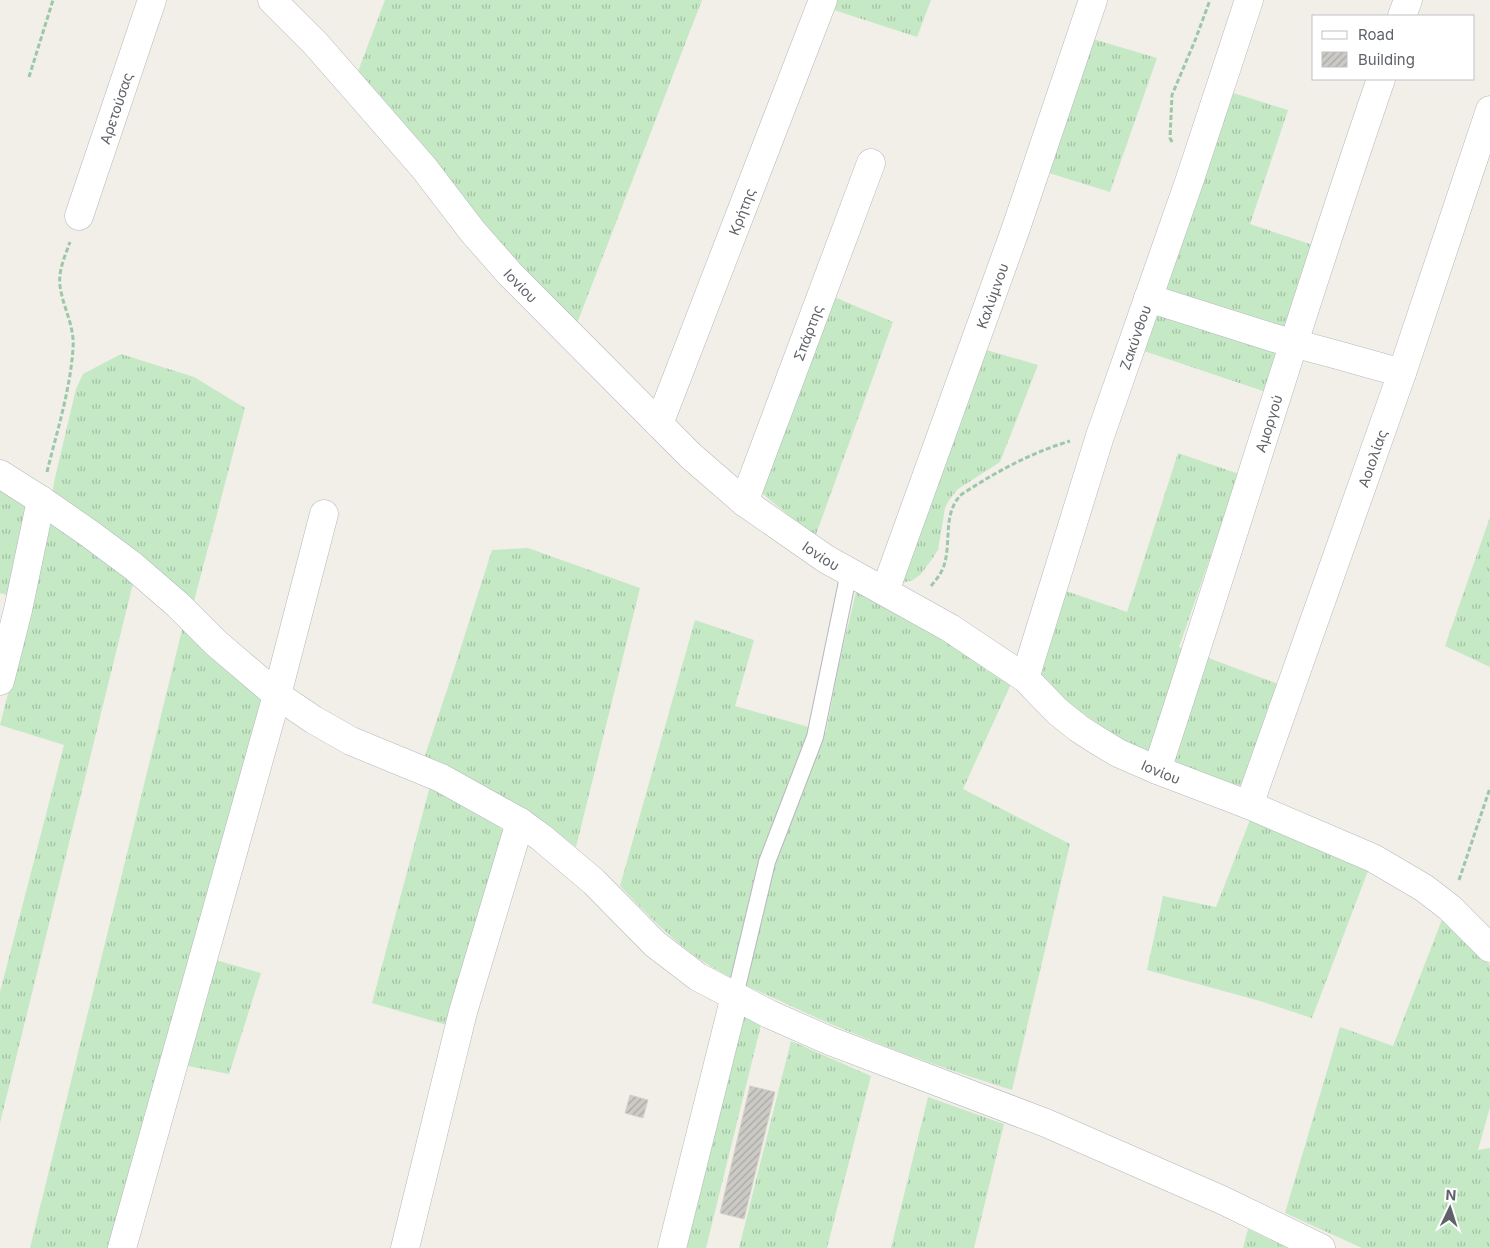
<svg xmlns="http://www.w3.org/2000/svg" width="1490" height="1248" font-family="Inter,sans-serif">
	<defs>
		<pattern id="grass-tufts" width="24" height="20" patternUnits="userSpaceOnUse" patternTransform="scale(1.25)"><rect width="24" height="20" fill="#c5e8c5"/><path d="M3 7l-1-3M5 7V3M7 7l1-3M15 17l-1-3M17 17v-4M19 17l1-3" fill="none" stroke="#a3c0a4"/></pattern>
		<pattern id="building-hatch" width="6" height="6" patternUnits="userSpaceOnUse" patternTransform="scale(1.25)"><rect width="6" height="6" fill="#cccac5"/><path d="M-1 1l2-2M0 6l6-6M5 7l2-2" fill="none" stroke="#a9a8a4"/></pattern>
	</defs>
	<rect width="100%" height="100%" fill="#f1efe8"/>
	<!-- grass -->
	<path fill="url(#grass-tufts)" d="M385,0h317l-126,326 -54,-56 -165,-196z
		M834,0h97l-14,37 -86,-28z
		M1093,39l64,19 -47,134 -64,-20z
		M1230,92l58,18 -38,114 66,22 -47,147 -131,-44z
		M832,296l61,26 -78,215 -56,-46z
		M983,349l55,16 -38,97 -42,27 -9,11 -4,8 -7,42 -6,9 -11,15 -8,6 -15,4z
		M121,354l73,23 51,31 -51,193 -54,-46 -140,568v-131l64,-247 -64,-20 14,-55 -4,-74 -10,-3v-103l49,32 5,-40 22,-93 7,-15z
		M1178,453l61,21 -60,173 107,40 -35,102 -66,-20 -61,-28 -49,-33 -37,-30 25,-88 64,22z
		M1490,517v150l-45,-21z
		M528,548l112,40 -64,259 -46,-35 -43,-25 -64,-26 30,-89 39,-122z
		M857,588l132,78 -5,3 27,15 -48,105 107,55 -58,246c-74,-23 -148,-50 -219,-83 -35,-16 -70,-31 -101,-53 -26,-20 -49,-44 -72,-68l75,-266 59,20 -19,66 91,26 14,-73z
		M183,626l81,76 -73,251 70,20 -32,101 -46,-9 -71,183h-82z
		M430,786l54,29 24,19 -58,192 -78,-23z
		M1250,820l118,51 -56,147 -52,-17 -113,-31 16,-74 53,11z
		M1443,917l47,48v142l-12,43 12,-2v100h-128l-77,-35 55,-186 53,19z
		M741,1013l20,12 -55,223h-25z
		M791,1041l80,35 -44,172h-88z
		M928,1097l76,27 -30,124h-83z
		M1248,1229l39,19h-44z"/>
	<!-- building -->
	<path fill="url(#building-hatch)" stroke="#d6d1c6" d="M750,1086l25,6 -31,127 -24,-6z
		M630,1095l18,5 -5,18 -18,-5z"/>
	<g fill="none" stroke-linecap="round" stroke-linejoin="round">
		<defs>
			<path id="lane" d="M735,996l32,-134 48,-125 34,-165"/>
			<g id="street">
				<path id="s1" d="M272,0l43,43 56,64 53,61 49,64 37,42 181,182 53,46 82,57 124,69 75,50 32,33 21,17 17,11 23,14 39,17 92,35 124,53 51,30 26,20 40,40"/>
				<path d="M1402,16l6,-16"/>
				<path id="s2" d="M79,216l73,-216"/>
				<path d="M1148,298l126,40 60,16 68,19"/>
				<path id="s3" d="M659,424l164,-424"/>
				<path d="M0,474l41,26 49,34 43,32 45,39 38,38 61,52 37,25 37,21 90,37 79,44 22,16 52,44 61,62 43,33 71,37 61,27 216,82 176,77 99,48"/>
				<path id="s4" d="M744,502l127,-339"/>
				<path id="s5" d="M885,591l131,-363 77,-228"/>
				<path id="s6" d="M1025,678l75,-242 90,-257 59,-179"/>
				<path d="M0,681l18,-71 23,-110"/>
				<path id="s7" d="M1157,770c76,-230 145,-462 224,-691"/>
				<path id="s8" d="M1249,805l153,-432 88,-263"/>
				<path d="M122,1248l155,-553 47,-181"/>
				<path d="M405,1248l58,-236 57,-190"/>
				<path d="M672,1248l63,-252"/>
			</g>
		</defs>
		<!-- lane casing -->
		<use href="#lane" stroke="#b5b8bc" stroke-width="18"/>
		<!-- street casing -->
		<use href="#street" stroke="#b5b8bc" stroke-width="29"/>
		<!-- path -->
		<path stroke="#9cc7a9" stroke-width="3" stroke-dasharray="5 2.5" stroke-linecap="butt" d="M29,77l24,-77
			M1172,142l-2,-4 2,-43 24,-57 14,-38
			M47,472c10,-41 23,-81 26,-123 2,-23 -10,-41 -13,-63 -2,-15 5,-30 10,-44
			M931,586c6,-7 12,-15 14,-24 6,-24 -2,-50 17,-68 34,-22 68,-41 108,-53
			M1459,880l31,-92"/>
		<!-- lane -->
		<use href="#lane" stroke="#fff" stroke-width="16"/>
		<!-- street -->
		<use href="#street" stroke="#fff" stroke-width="28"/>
	</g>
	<g text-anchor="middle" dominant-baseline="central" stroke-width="4" stroke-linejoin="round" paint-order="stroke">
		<!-- street labels -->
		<g font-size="14" fill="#5f6368" stroke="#fff">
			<text stroke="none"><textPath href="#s2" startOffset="114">Αρετούσας</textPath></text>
			<text stroke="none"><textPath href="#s3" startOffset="228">Κρήτης</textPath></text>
			<text stroke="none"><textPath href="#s1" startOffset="379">Ιονίου</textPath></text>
			<text stroke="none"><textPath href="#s5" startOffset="314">Καλύμνου</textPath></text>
			<text stroke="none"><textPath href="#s4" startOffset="181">Σπάρτης</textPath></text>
			<text stroke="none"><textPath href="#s6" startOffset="358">Ζακύνθου</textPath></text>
			<text stroke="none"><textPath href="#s7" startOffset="364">Αμοργού</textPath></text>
			<text stroke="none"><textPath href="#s8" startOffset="368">Αοιολίας</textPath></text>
			<text stroke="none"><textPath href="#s1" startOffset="784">Ιονίου</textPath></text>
			<text stroke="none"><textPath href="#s1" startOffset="1189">Ιονίου</textPath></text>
		</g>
	</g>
	<!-- legend -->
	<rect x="1312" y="15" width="162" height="65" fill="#ffffff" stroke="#bfc1c3"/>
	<rect x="1322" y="31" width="25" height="8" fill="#ffffff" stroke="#bfc1c3"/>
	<text x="1358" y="40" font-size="15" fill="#5f6368">Road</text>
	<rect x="1322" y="52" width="25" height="15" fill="url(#building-hatch)" stroke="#bfc1c3"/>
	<text x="1358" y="65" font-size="15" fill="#5f6368">Building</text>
	<!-- north arrow -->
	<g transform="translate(1450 1208) rotate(4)" stroke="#ffffff" stroke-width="4" paint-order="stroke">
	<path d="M0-4L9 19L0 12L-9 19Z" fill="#5f6368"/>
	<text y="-8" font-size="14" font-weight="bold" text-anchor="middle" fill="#5f6368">N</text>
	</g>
</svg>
